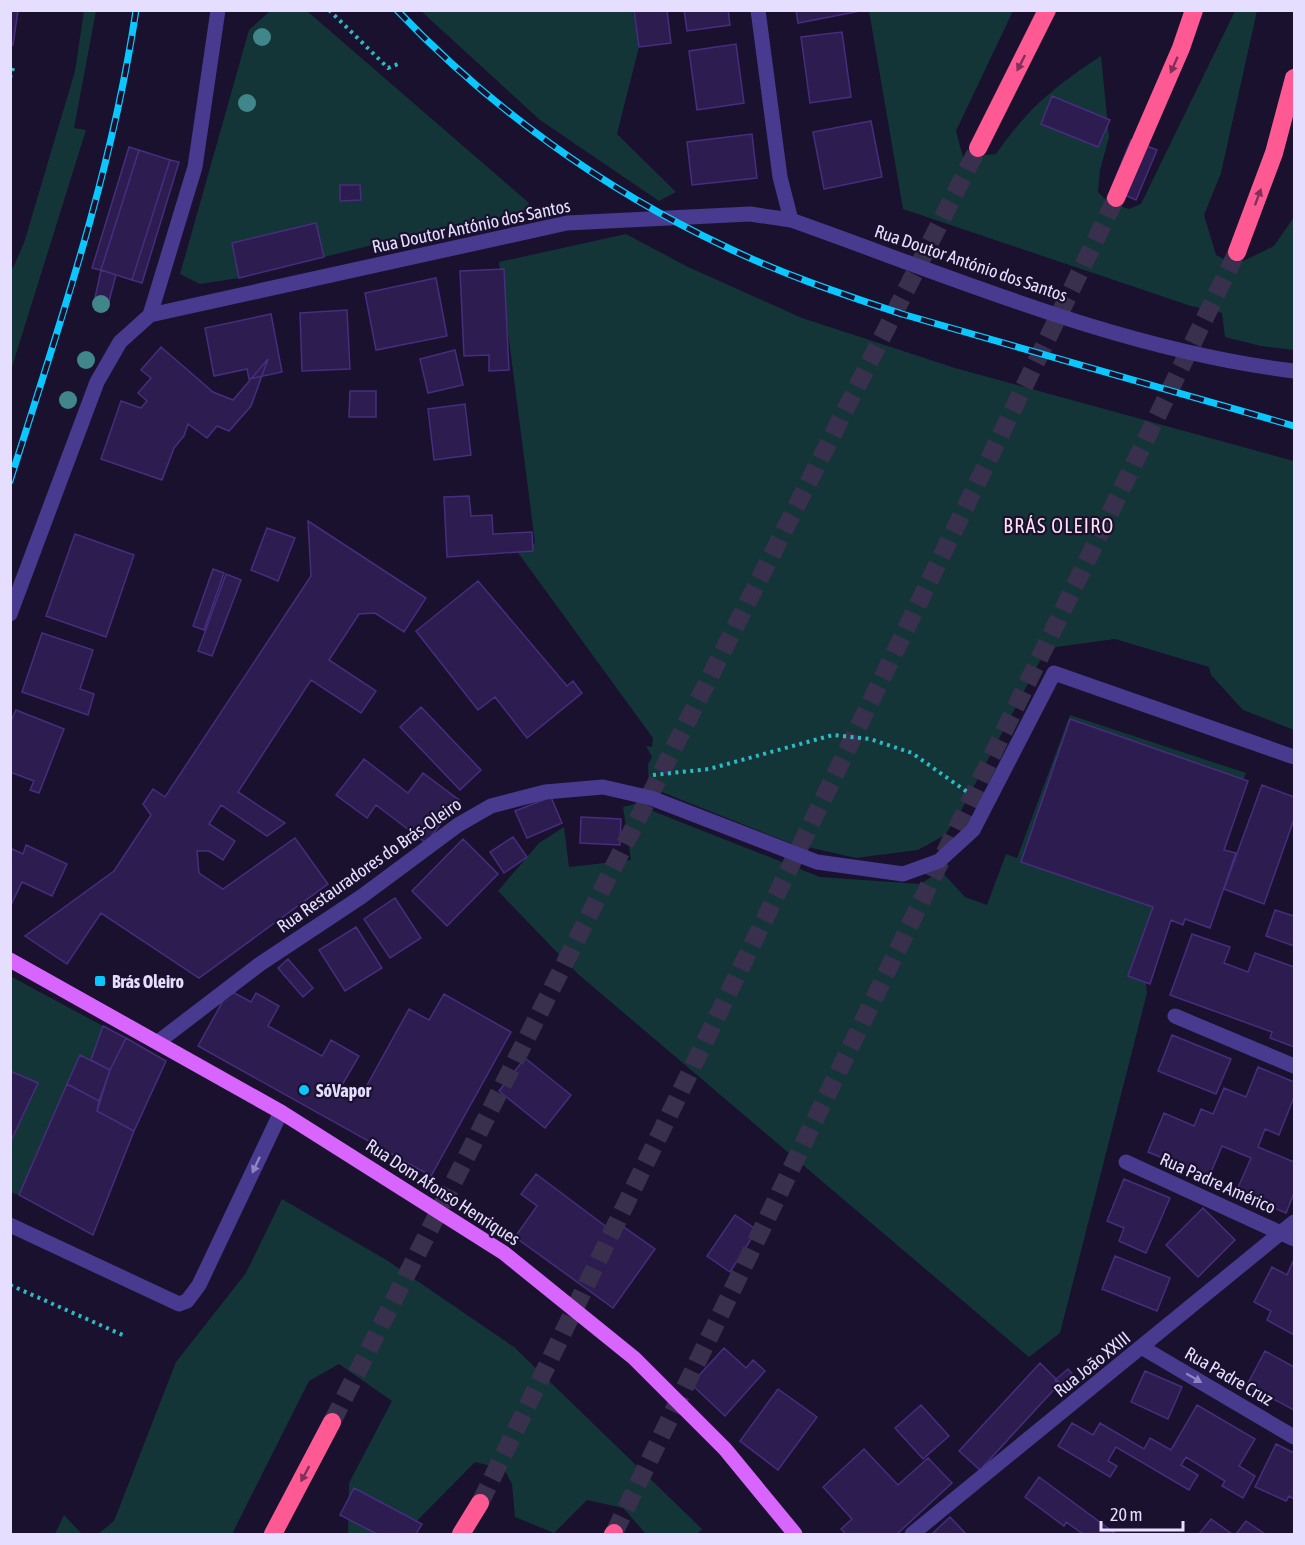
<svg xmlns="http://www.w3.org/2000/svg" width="1305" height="1545" font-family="'Asap Condensed',sans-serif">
	<rect width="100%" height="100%" fill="#19112e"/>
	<!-- green -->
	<path fill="#133538" d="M84,11h12l-22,117 12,2 -75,240v-103l2,1 11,-25 51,-172z
		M270,11h37l222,192 -3,10 -69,11 -133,33 -8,-34 -84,20 7,35 -39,6 -20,-10 69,-244z
		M421,11h212l6,36 -22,87 59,58 -17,9 -119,-81z
		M869,11h144l-57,120 7,26 33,-3c32,-46 59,-68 105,-98l8,81 -9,33 -2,22 10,10 21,7 12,-5 94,-193h22l-36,162 -17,42 12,40 19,10 39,-19 20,-29v133l-33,-4 -36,-9 -3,-24 -31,-7 -288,-97z
		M626,234l60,32 116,52 153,50 339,93v269l-51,-20 -32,-35 -2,-8 -94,-28 -59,8 -16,14 -78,148 -17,26 -27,15 -62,8 -66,-15 -141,-56 -1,-23 4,-7 -6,-11 6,1 1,-9 -137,-188 19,-7 -36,-281z
		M1070,715l176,58 -45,125 -12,1 -9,25 -10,-3 -24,63 1,9 -87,340 -31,24 -451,-383 -80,-83 41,-48 25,-16 5,40 62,-7 -8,-53 12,-3 185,73 100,7 21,-13 24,26 22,8 19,-51 11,4z
		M10,976l93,50 -12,34 -11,-5 -61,140 -9,-3z
		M282,1199l106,62 126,86 188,182 -5,5h-51l-23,-26 -36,-8 -33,33 -39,-16 -3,-33 -8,-15 -29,-7 -71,72h-56l1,-51 43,-82 -53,-37 -30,17 -77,153h-134l16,-13 62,-159 70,-89z
		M64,1515l18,19h-27z"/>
	<!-- building -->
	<path fill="#2d1c50" stroke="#472d7d" stroke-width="1.5" d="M10,10h8l-5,35h-3z
		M634,10h33l4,33 -32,4z
		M684,10h44l2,15 -43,6z
		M796,10h65v1l-63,12z
		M842,32l9,65 -41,6 -9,-66z
		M736,44l8,59 -47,7 -8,-59z
		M1052,96l58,24 -12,27 -57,-23z
		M871,121l11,56 -58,12 -11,-57z
		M752,134l5,44 -65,7 -5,-43z
		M1131,140l26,10 -21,50 -25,-11z
		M129,147l10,3 -38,120 -9,-2z
		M139,150l31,10 -38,120 -31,-10z
		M170,160l9,2 -37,121 -10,-3z
		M340,185h20l1,15 -21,1z
		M316,223l8,34 -85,21 -7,-35z
		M504,269l5,101 -20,1v-16l-25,1 -4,-85z
		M101,270l15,5 -7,26 -14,-3z
		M436,278l11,58 -71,14 -11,-57z
		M347,310l3,59 -48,2 -2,-58z
		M271,314l11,58 -33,7 -2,-10 -33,7 -9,-48z
		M161,347l52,45 20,8 35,-41 -17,47 -22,25 -12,-5 -10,12 -19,-14 -4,12 -10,12 -12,32 -61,-21 20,-58 20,7 6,-7 -9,-8 13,-15 -10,-8z
		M455,350l8,35 -35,8 -8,-34z
		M350,391h26v26h-27z
		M465,404l6,51 -37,5 -6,-51z
		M469,496l2,20 21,-1 1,19 39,-2 1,19 -86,6 -3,-60z
		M308,521l118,77 -22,34 -29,-19 -16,1 -30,46 47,31 -15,22 -50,-33 -73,112 47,31 -18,13 -46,-31 -12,19 26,17 -12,19 -14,-9h-12l2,22 24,16 72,-51 33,46 -129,94 -98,-65 -34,51 -42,-28 89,-65 37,-56 -8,-11 10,-15 12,8 146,-221z
		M267,528l28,10 -17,43 -27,-11z
		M75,534l59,21 -28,82 -60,-21z
		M213,569l11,4 -20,57 -11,-4z
		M226,574l15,6 -29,76 -14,-5z
		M478,581l89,105 6,-5 9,12 -55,45 -32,-41 -17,13 -62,-79z
		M42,633l51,17 -13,39 14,5 -6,21 -66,-23z
		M421,707l60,63 -21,20 -60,-63z
		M16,710l48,19 -25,64 -9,-3 4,-9 -24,-9v-49z
		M1070,719l178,62 -24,69 12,3 -26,75 -25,-9 -2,6 -12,-5 -21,64 -22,-8 25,-69 -132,-45z
		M364,759l44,34 15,-20 36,27 -33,43 -50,-38 -9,13 -31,-23z
		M1262,785l32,12v22l-30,85 -40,-15z
		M551,797l11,26 -35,15 -12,-27z
		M581,817l40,2 -1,26 -40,-2z
		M513,837l14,20 -23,16 -14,-21z
		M463,839l35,35 -51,52 -35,-35z
		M26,845l41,19 -15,32 -30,-14 -12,25v-59l13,6z
		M395,898l26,40 -31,20 -26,-39z
		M1275,910l19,6v30l-28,-10z
		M356,927l26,41 -37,23 -26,-41z
		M1192,934l38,13 -6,16 24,9 7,-19 39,14v80l-24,-9 2,-6 -102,-37z
		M288,959l25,29 -10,9 -25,-29z
		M229,990l22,12 5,-9 23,13 -11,20 54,30 9,-16 28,16 -17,29 19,11 48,-87 20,11 15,-26 67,38 -80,144 -233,-130z
		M103,1026l23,12 -16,32 -19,-10z
		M1172,1035l59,24 -15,35 -58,-23z
		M126,1038l40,23 -32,70 -37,-20 13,-41z
		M80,1055l30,15 -11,31 -32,-17z
		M525,1058l46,37 -26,33 -46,-37z
		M1258,1067l36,15v15l-15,38 -14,-6 -7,18 36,15v31l-8,20 -50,-21 15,-34 -29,-12 -13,31 -61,-25 16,-39 30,13 7,-17 12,5 11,-26 22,9z
		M10,1071l28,12 -28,60z
		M67,1084l32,17 -2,10 37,20 -41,104 -74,-40z
		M536,1174l76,57 6,-8 37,26 -42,59 -98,-71 22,-31 -16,-12z
		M1124,1179l46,19 -24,55 -27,-12 5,-13 -17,-7z
		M1203,1208l32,32 -37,37 -32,-32z
		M735,1215l22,15 -27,42 -23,-16z
		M1115,1256l55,22 -13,33 -55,-22z
		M1294,1259v76l-27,-15 4,-9 -17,-9 18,-35 15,8z
		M724,1348l22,20 7,-8 12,11 -40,45 -34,-32z
		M1265,1351l29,16v43l-47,-25z
		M1040,1363l20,20 -80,87 -21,-19z
		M1068,1369l10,12 -13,11 -10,-12z
		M1145,1371l37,16 -14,32 -37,-17z
		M778,1389l39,28 -39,53 -38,-29z
		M921,1405l28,31 -26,23 -28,-31z
		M1197,1405l58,34 -16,27 16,10 -12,22 -21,-12 3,-5 -39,-24 -5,8 17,10 -9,15 -73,-43 -8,14 9,5 -7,11 -52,-31 14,-23 21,12 7,-12 44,26 6,-11 21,12z
		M1276,1444l18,9v46l-5,-3 -3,5 -31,-14z
		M864,1449l34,36 30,-27 24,25 -55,51h-51l-5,-5 11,-10 -29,-32z
		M1039,1477l77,57h-33l-17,-12 -2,4 -39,-29z
		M354,1488l68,36 -6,10h-39l-37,-19z
		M950,1517l16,17h-34z
		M1211,1519l21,15h-33z
		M1246,1521l19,13h-29z"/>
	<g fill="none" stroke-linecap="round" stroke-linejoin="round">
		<!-- highway-tunnel -->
		<path stroke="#38304d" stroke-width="18" stroke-dasharray="18 9" stroke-linecap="butt" d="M332,1422l646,-1274
			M480,1503l636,-1305
			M614,1533l623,-1281"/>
		<!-- path -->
		<path stroke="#2cbbc5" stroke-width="4" stroke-dasharray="3 4.5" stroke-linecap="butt" d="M329,10l59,58 10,-4
			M10,78l3,-10
			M653,775l56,-6 124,-34 37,4 42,14 58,41
			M10,1285l115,51"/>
		<!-- minor -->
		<path stroke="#483a8f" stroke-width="15" d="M758,10l22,167 11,43
			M150,315l45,-148 23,-157
			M10,614l87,-232 23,-40 30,-27 417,-92 183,-9 41,6c164,58 330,130 503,151
			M1175,1016l119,50
			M158,1042l102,-78 101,-67 97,-72 33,-19 54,-14 58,-5 48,11 166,64 86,12 36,-13 34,-31 81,-157 240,84
			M1126,1162l168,77
			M10,1225l169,79 8,-3 12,-16 82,-173
			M1143,1348l151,89
			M912,1534l382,-312"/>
		<!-- major -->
		<path stroke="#d965ff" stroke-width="15" d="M10,960l271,152 223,141 130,105 91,91 70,85"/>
		<!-- highway -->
		<path stroke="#ff5993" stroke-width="18" d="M978,148l69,-138
			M1116,198l65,-150 13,-38
			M1237,252l37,-99 20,-75
			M273,1534l59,-112
			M461,1534l19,-31
			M613,1534l1,-1"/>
		<defs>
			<path id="rail" d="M397,10c93,98 206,179 327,236 57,28 118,48 178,68l392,112
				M10,481c49,-155 102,-309 126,-471"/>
		</defs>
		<!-- rail casing -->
		<use href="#rail" stroke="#0ac7ff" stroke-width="7"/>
		<!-- rail -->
		<use href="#rail" stroke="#19112e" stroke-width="4.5" stroke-dasharray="14" stroke-linecap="butt"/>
	</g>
	<!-- trees -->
	<g fill="#41868a">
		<circle cx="262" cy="37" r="9"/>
		<circle cx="247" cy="103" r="9"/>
		<circle cx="101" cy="304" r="9"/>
		<circle cx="86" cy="360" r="9"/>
		<circle cx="68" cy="400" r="9"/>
	</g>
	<!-- one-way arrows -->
	<defs><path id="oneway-solid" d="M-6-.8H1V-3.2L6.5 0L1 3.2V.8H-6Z" transform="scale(1.5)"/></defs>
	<g fill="#80315b">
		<use href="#oneway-solid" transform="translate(1021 63) rotate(117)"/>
		<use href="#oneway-solid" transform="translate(1174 65) rotate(114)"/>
		<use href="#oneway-solid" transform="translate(1258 197) rotate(-70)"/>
		<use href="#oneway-solid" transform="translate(305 1474) rotate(118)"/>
	</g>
	<g fill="#8f84c1">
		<use href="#oneway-solid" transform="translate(256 1165) rotate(115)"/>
		<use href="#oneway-solid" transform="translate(1194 1378) rotate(30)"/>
	</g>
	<!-- markers -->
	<g fill="#0ac7ff" stroke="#19112e" stroke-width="2">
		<rect x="94" y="975" width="12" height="12" rx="3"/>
		<circle cx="304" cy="1090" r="6"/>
	</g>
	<g text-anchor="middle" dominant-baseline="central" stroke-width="4.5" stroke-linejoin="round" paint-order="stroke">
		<!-- street labels -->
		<g font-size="18" fill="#e6deff" stroke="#19112e">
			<text transform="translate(471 226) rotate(-12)">Rua Doutor António dos Santos</text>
			<text transform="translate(971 263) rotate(19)">Rua Doutor António dos Santos</text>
			<text transform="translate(369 865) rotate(-35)">Rua Restauradores do Brás-Oleiro</text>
			<text transform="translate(1218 1183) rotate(24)">Rua Padre Américo</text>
			<text transform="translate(443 1192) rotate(33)">Rua Dom Afonso Henriques</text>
			<text transform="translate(1092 1364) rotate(-39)">Rua João XXIII</text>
			<text transform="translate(1229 1376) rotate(30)">Rua Padre Cruz</text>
		</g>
		<!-- poi labels -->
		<g font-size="18" font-weight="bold" fill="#e6deff" stroke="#19112e" text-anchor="start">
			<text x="112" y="981">Brás Oleiro</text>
			<text x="316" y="1090">SóVapor</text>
		</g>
		<!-- neighbourhood labels -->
		<g font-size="20" letter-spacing="1.5" fill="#ffe0f0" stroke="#19112e">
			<text x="1059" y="525">BRÁS OLEIRO</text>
		</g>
	</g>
	<!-- border -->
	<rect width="1305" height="1545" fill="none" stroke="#e6deff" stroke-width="24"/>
	<!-- scale -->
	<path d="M1101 1521v9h82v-9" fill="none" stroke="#e6deff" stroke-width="3"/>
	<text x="1110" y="1521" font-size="18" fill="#e6deff" stroke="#19112e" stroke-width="4.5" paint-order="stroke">20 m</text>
</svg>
